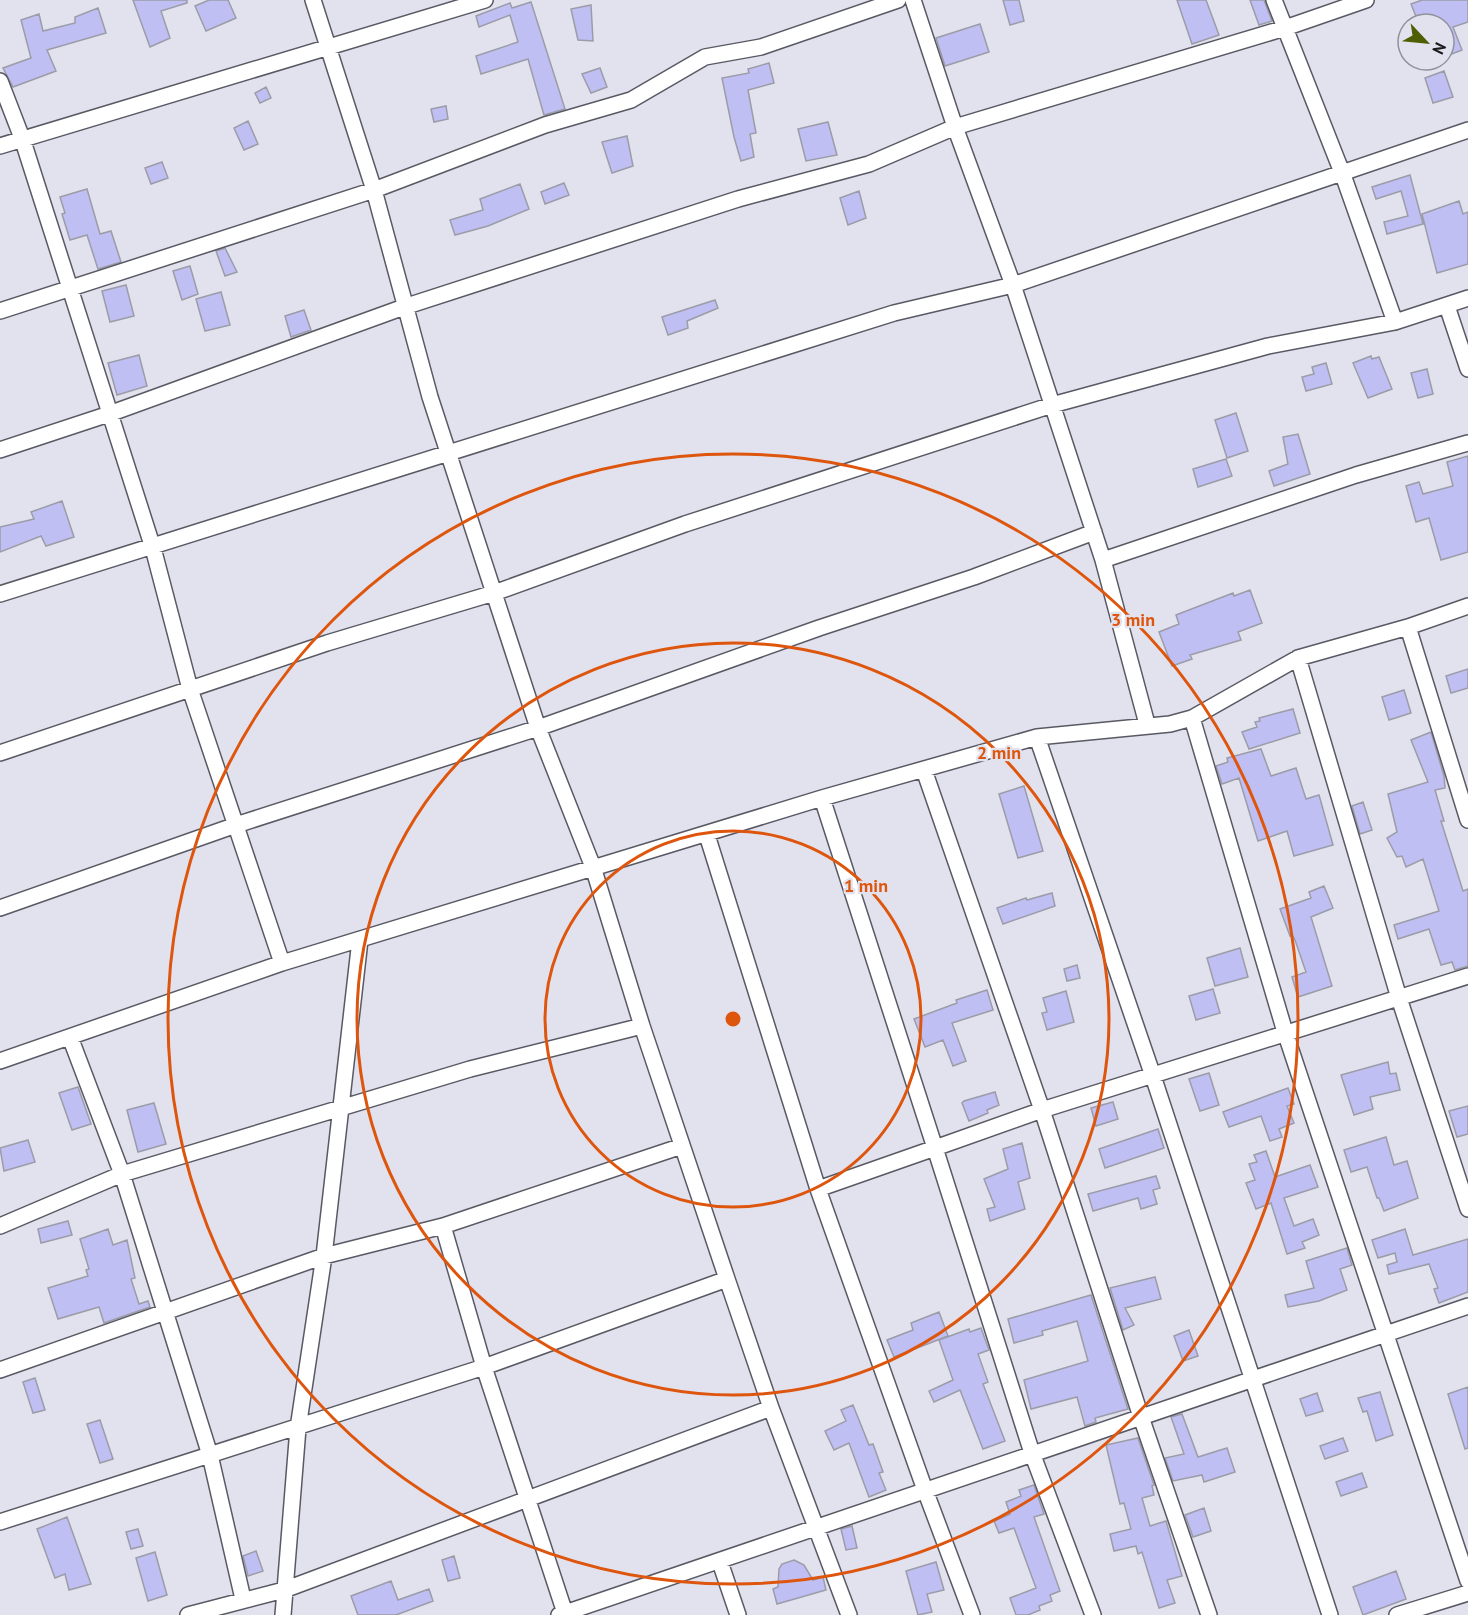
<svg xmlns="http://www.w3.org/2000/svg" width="1468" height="1615" font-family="'PT Sans',sans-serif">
	<rect width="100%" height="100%" fill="#e2e2ef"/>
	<!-- building -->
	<path fill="#bfbff4" stroke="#9c9ca8" stroke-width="1.5" d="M133,0h54v3l-26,8 9,27 -20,9z
		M209,0h19l8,18 -30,13 -11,-25z
		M1003,0h16l5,21 -14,4z
		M1177,0h29l13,35 -27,9z
		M1250,0h14l8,21 -13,4z
		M1422,0h46v22l-15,5 9,23 -18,7v-33h-25l-8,-20z
		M531,2l34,107 -21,6 -16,-56 -47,15 -5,-18 42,-14 -8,-27 -31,12 -3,-11 34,-13 2,5z
		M591,5l2,36 -15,-1 -7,-31z
		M98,8l8,25 -59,17 9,21 -43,16 -10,-19 28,-10 -10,-38 18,-6 4,17 32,-8v-6z
		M980,24l9,28 -44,14 -9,-28z
		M769,63l5,20 -26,7 8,43 -6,1 4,23 -13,4 -7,-24 -12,-59 27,-5 -1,-4z
		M600,68l7,19 -16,6 -9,-19z
		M1444,71l9,26 -20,6 -8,-25z
		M266,87l5,11 -11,5 -5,-10z
		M446,106l2,13 -14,3 -3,-13z
		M248,121l10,23 -14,6 -10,-22z
		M828,122l9,33 -31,6 -8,-32z
		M627,136l6,30 -21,7 -10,-31z
		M162,162l6,16 -17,6 -6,-16z
		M1410,175l13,49 -36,10 -3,-12 24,-6 -7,-25 -25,8 -4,-12z
		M564,183l5,12 -24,9 -4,-12z
		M520,184l9,25 -41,17 -33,9 -5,-15 33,-10 -3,-11z
		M87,189l13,45 11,-3 10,31 -23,7 -11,-34 -17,5 -8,-26 3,-1 -5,-16z
		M859,191l7,27 -18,7 -8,-27z
		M1459,201l4,13 5,-2v52l-31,9 -15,-59z
		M225,248l12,24 -12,4 -9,-25z
		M190,266l8,28 -16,6 -9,-29z
		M126,285l8,31 -24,6 -8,-31z
		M221,292l9,33 -25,6 -9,-32z
		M715,300l3,8 -31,13 1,7 -20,7 -6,-18z
		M304,310l7,20 -20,7 -6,-21z
		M139,355l8,31 -30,9 -9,-32z
		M1371,356l1,3 7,-2 13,32 -24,9 -15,-35z
		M1326,363l6,21 -26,7 -4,-14 12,-3 -2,-7z
		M1427,369l6,25 -15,4 -7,-25z
		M1236,413l12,38 -21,7 -12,-38z
		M1298,434l12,40 -36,12 -5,-15 19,-7 -5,-27z
		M1468,456v96l-27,8 -12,-42 -13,4 -10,-36 13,-4 4,12 30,-8 -6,-24z
		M1226,459l6,17 -34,11 -5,-18z
		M62,501l12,36 -28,9 -5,-10 -41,16v-25l34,-8 -3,-7z
		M1250,590l12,33 -24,9 3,8 -51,15 2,4 -20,7 -13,-34 20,-8 -3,-9 57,-22 1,3z
		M1468,669v19l-17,5 -5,-17z
		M1404,690l7,23 -22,7 -7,-23z
		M1293,709l7,24 -51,16 -7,-17 15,-5 -2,-5 5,-1 -1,-3z
		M1431,732l13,44 1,12 -10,2 9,31h-3l22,70 5,-2v77l-13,4 -3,-8 -11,3 -12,-36 -31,10 -4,-14 45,-14 -16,-52 -17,8 -4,-11 -5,1 -10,-19 10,-6 -9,-38 40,-12 -17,-42z
		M1261,749l10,27 25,-8 10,31 13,-4 14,50 -39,11 -7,-25 -29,10 -19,-63 -17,6 -6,-18 12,-4 -1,-4z
		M1024,786l19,65 -25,7 -19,-64z
		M1363,802l9,28 -12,4 -8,-28z
		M1324,886l9,22 -22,9 21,69 -34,11 -6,-20 14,-5 -11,-32 -3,-5 -2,1 -10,-27 31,-11 -2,-6z
		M1052,893l3,13 -52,18 -6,-16 29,-10 1,2z
		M1240,948l8,29 -33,9 -8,-28z
		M1077,965l3,13 -13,3 -3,-12z
		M1213,989l7,24 -24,7 -7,-24z
		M987,990l6,20 -41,13 14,38 -13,5 -10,-26 -18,7 -11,-28 43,-16 -1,-3z
		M1066,991l8,31 -27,8 -5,-17 5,-1 -4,-14z
		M1388,1062l2,12 6,-1 4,17 -30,7 3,12 -19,6 -13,-40z
		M1209,1073l10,32 -19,6 -11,-32z
		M78,1087l13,37 -19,6 -13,-37z
		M1288,1088l6,16 -7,2 7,17 -15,6 3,8 -12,4 -9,-25 -32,11 -6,-15z
		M995,1092l4,13 -12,5 1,3 -19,8 -7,-18 2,-2z
		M1113,1102l5,17 -22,7 -5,-18z
		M154,1103l12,41 -28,8 -11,-42z
		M1468,1106v28l-11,3 -8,-26z
		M1158,1129l6,19 -59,20 -6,-19z
		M1386,1137l8,28 13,-4 11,37 -34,13 -5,-13h-2l-10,-31 -16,5 -7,-22z
		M28,1140l7,22 -31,9 -4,-23z
		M1022,1143l8,35 -12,4 7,27 -35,12 -3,-12 8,-2 -11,-28 24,-10 -5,-20z
		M1266,1151l9,26 35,-12 8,22 -34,11 10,28 19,-7 6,16 -17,7 3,6 -18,6 -16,-51 -15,6 -10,-26 9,-3 -6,-16 8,-2 -3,-7z
		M1156,1176l4,12 -7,2 4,14 -16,5 -3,-11 -45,13 -5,-17z
		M68,1221l4,14 -31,8 -3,-14z
		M108,1229l5,16 14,-5 8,38 -4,1 8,25 9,-3 2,6 -46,16 -5,-16 -41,12 -10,-31 40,-12 -2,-6 3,-1 -9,-30z
		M1405,1229l8,26 55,-16v53l-29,11 -5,-14 4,-1 -9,-24 -40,10 -2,-9 10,-3 -2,-9 -17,5 -6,-18z
		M1347,1248l5,17 -12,4 7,21 -28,11 -31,6 -3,-12 29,-7 -8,-27z
		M1155,1277l6,22 -36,9 9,17 -11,5 -13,-42z
		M1091,1295l37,114 -33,9 1,4 -11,4 -8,-29 -46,12 -7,-29 64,-19 -11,-40 -35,10 1,4 -29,8 -6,-24z
		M939,1312l9,24 -54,21 -7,-17 26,-10 -2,-7z
		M981,1328l8,22 -11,4 10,28 -5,2 22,57 -22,8 -23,-59 -26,12 -5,-11 24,-11 -14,-40 30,-11 1,3z
		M1189,1330l9,26 -15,5 -9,-25z
		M35,1378l10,32 -12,3 -10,-31z
		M1468,1387v61l-3,1 -17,-55z
		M1380,1392l13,43 -17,6 -9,-30 -4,1 -5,-14z
		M1317,1393l6,18 -17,5 -6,-17z
		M853,1405l16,40 4,-1 10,28 -4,1 7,17 -17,7 -20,-54 -15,7 -9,-19 21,-10 -5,-11z
		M1182,1414l16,43 29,-9 8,24 -31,10 -2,-7 -29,6 -8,-23 19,-4 -13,-37z
		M100,1420l13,39 -13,4 -13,-39z
		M1138,1438l16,47 -2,1 2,9 -12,3 8,28 16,-5 16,55 -15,4 8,23 -16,5 -17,-56 -4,2 -2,-8 -22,5 -4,-17 21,-5 -7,-26 -4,1 -14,-59z
		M1343,1438l5,13 -23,8 -5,-13z
		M1362,1473l5,14 -26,9 -5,-14z
		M1034,1485l10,29 -10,3 26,74 -10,4 2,6 -13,5 1,4 -12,5h-12l-6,-17 26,-10 -22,-60 -15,5 -5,-12 16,-7 -4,-12 15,-6 -2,-6z
		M1204,1508l7,23 -18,6 -8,-22z
		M67,1517l24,67 -22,6 -4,-16 -10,4 -18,-49z
		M852,1526l5,22 -11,2 -5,-21z
		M138,1529l5,17 -12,3 -5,-17z
		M256,1551l7,20 -15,5 -5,-20z
		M155,1552l12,43 -19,6 -12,-43z
		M454,1556l6,22 -12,3 -6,-21z
		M794,1560l10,5 9,15 10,-3 3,13 -49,14 -4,-15 5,-2 1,-18 3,-5z
		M936,1562l8,28 -17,4 5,18 -14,3 -12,-44z
		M1396,1571l10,28 -43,16 -10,-28z
		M391,1581l7,19 31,-11 4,12 -37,14h-38l-7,-19z"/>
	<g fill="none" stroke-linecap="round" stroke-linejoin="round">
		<defs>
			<path id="minor" d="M313,0l61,190 56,207 108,331 55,139 49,159 85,253 44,129 78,207
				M913,0l42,127 58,158 90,275 44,164
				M1274,0l69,175 52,147
				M0,81l22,57 131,410 37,141 92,274
				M0,146l485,-146
				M1447,306l21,63
				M0,311l374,-121 171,-65 86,-25 74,-43 56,-10 137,-47
				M0,450l109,-36 295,-107 334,-108 131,-35 86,-37 330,-99 81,-28
				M1103,560l253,-85 112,-32
				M0,594l894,-281 119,-28 455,-155
				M1408,627l60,193
				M1298,658l101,340 69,211
				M1192,718l93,314 183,549
				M1037,737l116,339 177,539
				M0,753l327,-110 167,-50 191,-69 367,-119 216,-59 127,-24 73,-24
				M924,770l118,340 99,307 68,198
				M707,835l111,354 107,301 47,125
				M0,908l236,-83 302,-97 281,-100 155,-51 120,-45
				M70,1037l52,137 88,281 33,144
				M0,1061l282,-98 540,-165 215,-61 133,-13 22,-6 106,-60 110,-31 60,-21
				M818,1189l117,-41 -113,-350
				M0,1226l122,-52 348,-105 172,-43
				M443,1226l41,141 81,246
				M0,1370l324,-114 119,-30 239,-80
				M0,1522l484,-155 243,-88
				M720,1562l18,53
				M188,1615l96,-25 487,-182
				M283,1615l15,-187 26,-172 36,-316
				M559,1615l909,-309
				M1093,1615l-61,-162 -97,-305 107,-38 426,-134
				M1397,1615l71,-22"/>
		</defs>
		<!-- minor casing -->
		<use href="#minor" stroke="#595964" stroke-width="18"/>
		<!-- minor -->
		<use href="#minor" stroke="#fff" stroke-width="15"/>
	</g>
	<!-- distance rings -->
	<g fill="none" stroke="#de560d" stroke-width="3">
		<circle cx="733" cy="1019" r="188"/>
		<circle cx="733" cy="1019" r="376"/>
		<circle cx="733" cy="1019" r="565"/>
	</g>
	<circle cx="733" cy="1019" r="9" fill="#de560d" stroke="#e2e2ef" stroke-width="3"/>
	<g font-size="18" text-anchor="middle" font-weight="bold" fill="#de560d" stroke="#e2e2ef" stroke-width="4.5" stroke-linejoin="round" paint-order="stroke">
		<text x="1133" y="626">3 min</text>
		<text x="999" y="759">2 min</text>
		<text x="866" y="892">1 min</text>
	</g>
	<!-- north arrow -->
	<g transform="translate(1426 42) rotate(116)"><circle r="28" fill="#e2e2ef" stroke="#91919b" stroke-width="1.5"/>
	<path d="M0-4.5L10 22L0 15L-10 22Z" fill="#4d5f04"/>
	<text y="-9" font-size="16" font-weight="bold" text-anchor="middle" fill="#18181d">N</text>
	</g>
</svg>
